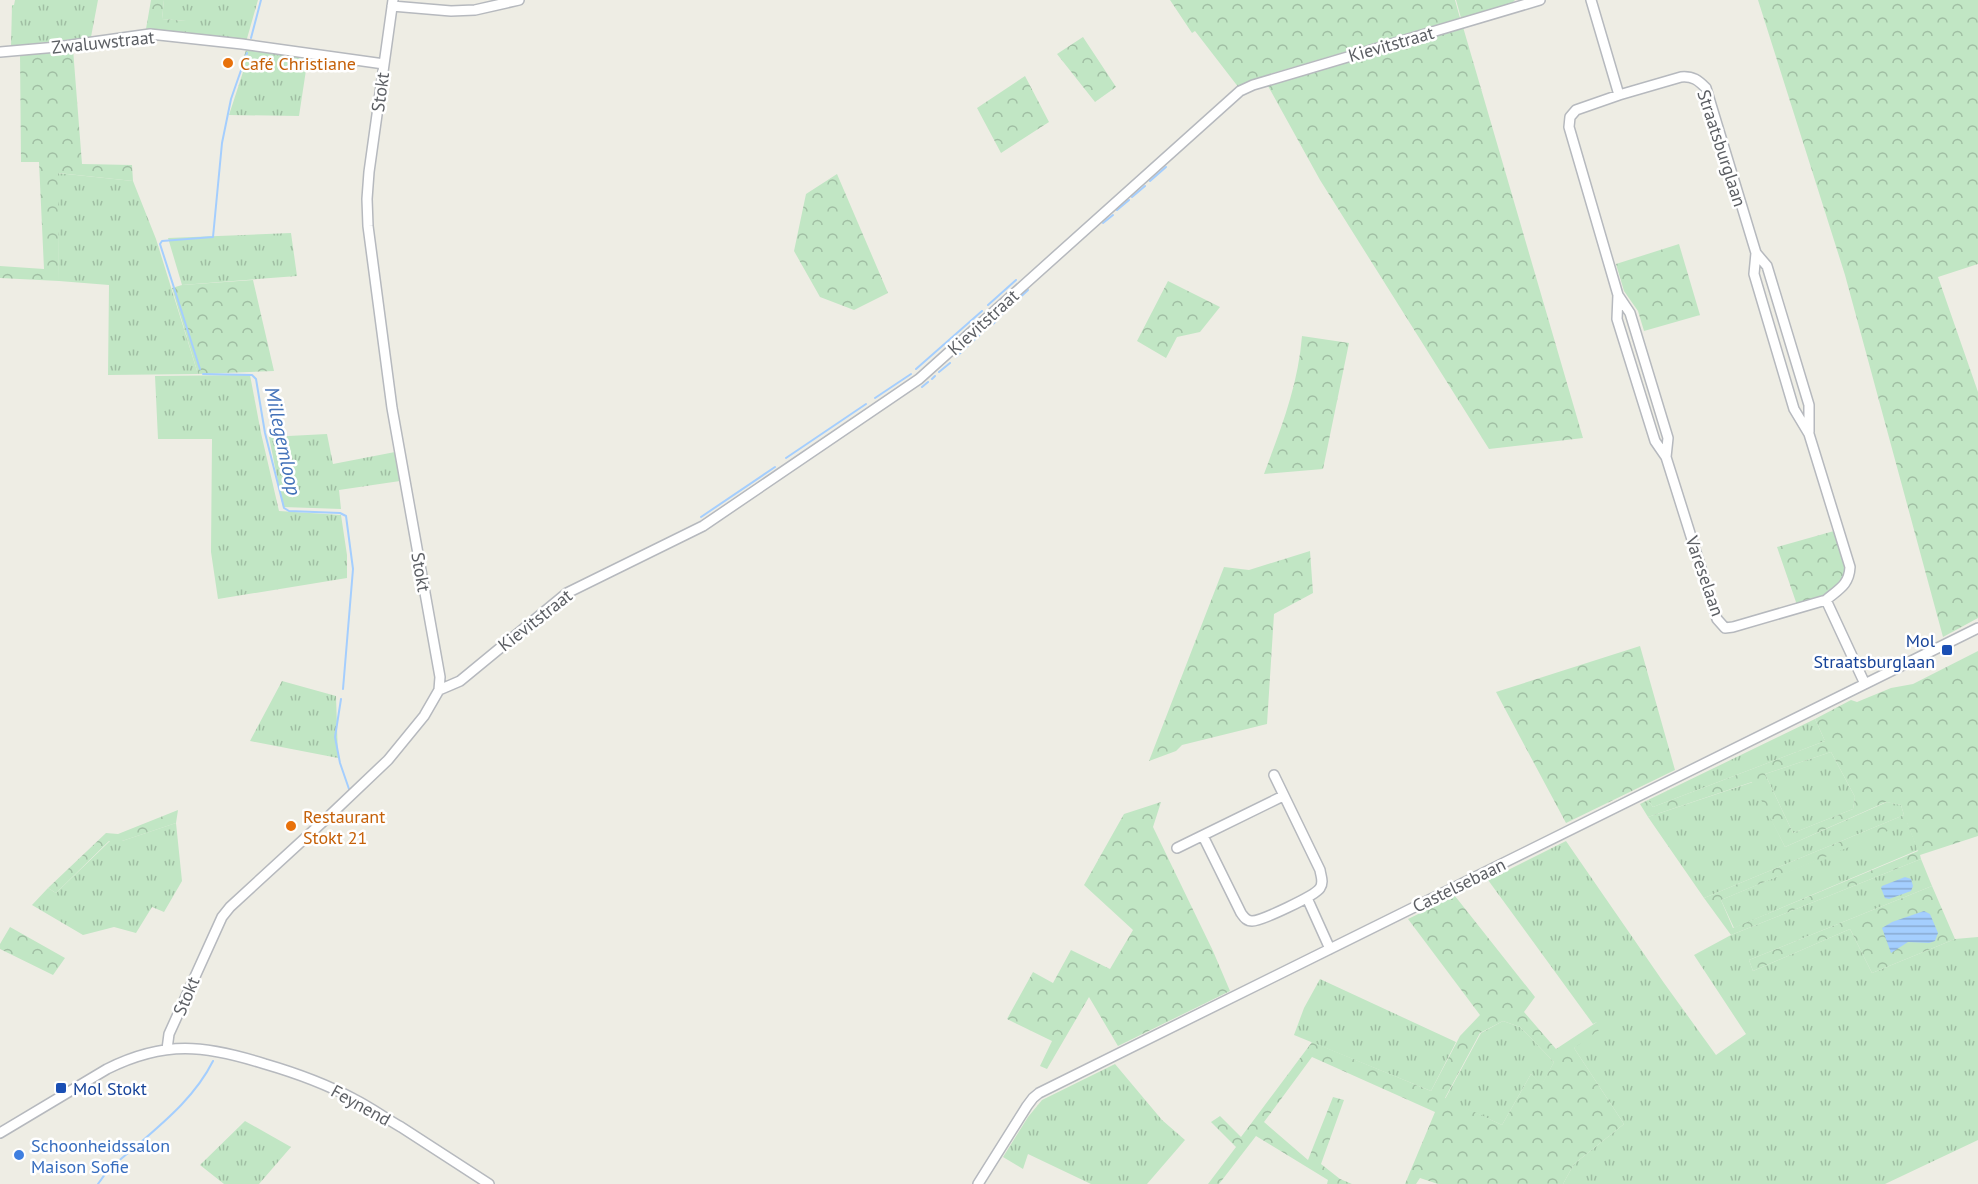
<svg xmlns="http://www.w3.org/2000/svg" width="1978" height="1184" font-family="'PT Sans',sans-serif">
	<defs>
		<pattern id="grass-tufts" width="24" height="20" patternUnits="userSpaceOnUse" patternTransform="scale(1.5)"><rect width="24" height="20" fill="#c1e6c4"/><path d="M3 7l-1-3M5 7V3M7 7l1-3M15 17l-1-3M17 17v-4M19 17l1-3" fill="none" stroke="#a0bea3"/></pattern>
		<pattern id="forest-crowns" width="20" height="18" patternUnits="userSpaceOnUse" patternTransform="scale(1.5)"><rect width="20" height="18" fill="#c1e6c4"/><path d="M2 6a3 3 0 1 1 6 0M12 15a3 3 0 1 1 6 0" fill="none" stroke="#a0bea3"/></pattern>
		<pattern id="water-rules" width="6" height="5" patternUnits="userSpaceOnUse" patternTransform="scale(1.5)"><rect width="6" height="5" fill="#a4cefe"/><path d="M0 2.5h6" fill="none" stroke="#89aad1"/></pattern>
	</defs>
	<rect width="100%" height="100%" fill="#eeede4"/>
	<!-- grass -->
	<path fill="url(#grass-tufts)" d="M15,0h83l-7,37 -80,9 1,-41h2z
		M164,0h94l-12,42 -60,-9v-12l-24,-2z
		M246,50l62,7 -9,59 -70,-1 14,-43 -3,-3z
		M57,173l76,8 23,58 42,135 -90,1 1,-90 -50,-4z
		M291,233l6,43 -115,9 -14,-47z
		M250,375l11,58 18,78 62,4 6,40v23l-129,21 -7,-47 1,-113h-54l-3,-63z
		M327,434l6,30 62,-12 5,29 -61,9 2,19 -58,-2 -14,-70z
		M282,681l54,15 2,62 -88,-17z
		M1815,719l10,22 -172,66 -5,-7z
		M1831,752l24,45 -2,12 -60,24 -28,-59z
		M1753,782l32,65 102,-45 14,3 3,10 -200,83 -56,-81z
		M1907,822l11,28 -184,78 -13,-28z
		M176,823l6,58 -18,31 -12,-5 -16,26 -22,-6 -31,8 -51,-30 16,-17 8,5 54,-52h12z
		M1566,841l98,142 52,72 30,-21 -52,-79 37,-20 190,-76 11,27 -183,74 4,11 97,-42 22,44 83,-34 23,-2v203l-93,44h-322l11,-20 50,-40 -50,-76 23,-26 -4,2 -105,-144z
		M1320,979l136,63 -25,49 -137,-56 10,-27z
		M1503,1021l17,6 34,35 -12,23 -11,-11 -29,51 -57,-26 36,-66z
		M1115,1064l47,56 23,20 -38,44h-56l-63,-30 -5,15 -20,-12 25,-40 14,-17z
		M245,1121l46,26 -32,37h-35l-24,-19z"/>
	<!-- forest -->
	<path fill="url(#forest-crowns)" fill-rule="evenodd" d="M151,0h13l-2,19 24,2v12l-40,-4z
		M1170,0h285l5,18 -193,57 -28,13 -44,-57 -3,2z
		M1456,0h59l-4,4 -50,14z
		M1758,0h220v264l-40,13 40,115v226l-35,19 -98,-362z
		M1463,27l120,411 -94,11 -169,-269 -52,-94z
		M1083,37l33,50 -21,15 -38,-48z
		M73,49l9,115 50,1 1,16 -75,-8 1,108 -59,-3v-12l44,3 -5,-107h-18l-1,-108z
		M1025,76l24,46 -48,31 -24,-45z
		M837,174l51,119 -34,17 -34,-13 -26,-46 12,-57z
		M1679,244l21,71 -56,16 -6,-20 -14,-20 -8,-27z
		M253,280l21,91 -76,3 -26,-86 10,-3z
		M1168,281l52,26 -20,25 -23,5 -11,21 -29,-17z
		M1302,336l47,7 -26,126 -59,5c17,-46 34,-88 38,-138z
		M1834,531c3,11 11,30 11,41 -2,21 -32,26 -48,33l-20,-58z
		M1310,551l3,42 -39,21 -7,110 -85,21 -6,6 -27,10 75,-194 25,3z
		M1640,646l35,124 -109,53 -70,-131z
		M1978,651v185l-58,19 1,4 -190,76 -27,-37 200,-83 -3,-10 -15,-3 -101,45 -33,-65 -104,35 -8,-13 8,-4 5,7 172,-66 -10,-22 36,-19 6,2 34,-14 22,-4zM1831,752l24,45 -2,12 -60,24 -28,-59zM1907,823l11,28 -185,77 -12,-28z
		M1161,802l-8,25 60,124 17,40 -112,55 -29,-49 -42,72 -7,-3 12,-25 -45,-22 26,-47 20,11 18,-33 39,19 23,-39 -49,-45 40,-71z
		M178,810l-2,13 -54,18h-13l-53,52 -8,-5 58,-55 12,1z
		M1932,886l23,53 -83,34 -22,-44 -97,42 -4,-11z
		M1455,896l80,101 -11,15 32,37 41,-27 5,6 -28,20 50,76 -50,40 -11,20h-125l-18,-6 -4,6h-11l30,-72 -123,-55 -48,65 44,38 25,-63 11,3 -23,64 19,15 12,5h-25l1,-4 -72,-44 -37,48h-11l28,-37 -25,-25 9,-6 21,21 71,-95 119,49 29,-55 20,-21 -72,-96zM1503,1021l17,6 34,35 -12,22 -11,-10 -29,51 -57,-27 35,-65z
		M10,927l55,31 -12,17 -53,-26v-5z"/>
	<!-- water -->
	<path fill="url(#water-rules)" d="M1905,877l6,2 2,7 -2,5 -22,8 -4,-1 -4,-10 1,-2z
		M1924,911l6,3 8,19 -3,8 -6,2 -21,-1 -17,11 -9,-25 10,-6z"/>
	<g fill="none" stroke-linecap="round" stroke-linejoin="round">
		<!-- stream -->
		<path stroke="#a4cefe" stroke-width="2" d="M251,38l10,-38
			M1150,181l16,-14
			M1132,197l13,-11
			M1117,210l12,-10
			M1103,223l10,-8
			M988,305l28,-25
			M1001,315l27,-25
			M993,324l4,-4
			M956,357l31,-29
			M200,369l-40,-125 2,-3 51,-4 9,-94 9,-44 16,-46
			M916,369l66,-58
			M939,372l11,-9
			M203,374l49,1 4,4 9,54 19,75 5,3 51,2 6,3 7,53 -10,120
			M932,379l3,-3
			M922,387l6,-5
			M875,398l36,-24
			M786,458l80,-54
			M701,517l74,-50
			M341,699l-6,38 5,26 9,26
			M98,1184c9,-15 23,-25 36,-36 30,-26 61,-51 79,-87"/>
		<defs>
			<path id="minor" d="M1591,0l28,95 62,-18c12,-1 17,3 25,11l50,165 -2,21 40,135 15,25 41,133c-1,18 -11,22 -24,33l39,84
				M392,6l59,5 24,-1 44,-10
				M0,52l57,-5 93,-13 92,10 142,20
				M1619,95l-43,15 -6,7 -1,10 49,168 -1,24 38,122 11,16 51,162 8,9 8,-1 93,-27
				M1756,253l11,13 42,139v27
				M1618,295l12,18 38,125 -2,19
				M439,690l21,-9 107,-88 136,-67 216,-147 321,-288 13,-6 287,-85
				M1203,836l38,77c3,4 5,8 11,8 9,0 63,-25 68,-33 4,-6 1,-11 0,-18l-46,-95
				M1177,848l106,-52
				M1307,898l23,51
				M167,1049l2,-15 53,-117 8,-10 97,-89 61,-58 36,-44 15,-26 1,-13 -48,-269 -24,-182 -1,-27 2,-27 24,-172
				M0,1133l107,-64c58,-29 98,-24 158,-5 31,9 61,20 89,35 16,8 31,19 47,28 29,19 59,38 88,57
				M978,1184l49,-78 6,-8 6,-5 939,-465"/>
		</defs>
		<!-- minor casing -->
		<use href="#minor" stroke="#b6b9be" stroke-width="12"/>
		<!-- minor -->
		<use href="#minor" stroke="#fff" stroke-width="9"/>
	</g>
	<!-- markers -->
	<g fill="#e8710a" stroke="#fff" stroke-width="2">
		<circle cx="228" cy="63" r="6"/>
		<circle cx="291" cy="826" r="6"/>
	</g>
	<g fill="#1a4fb4" stroke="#fff" stroke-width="2">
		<rect x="1941" y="644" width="12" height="12" rx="3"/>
		<rect x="55" y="1082" width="12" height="12" rx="3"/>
	</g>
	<circle fill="#3f7fe0" stroke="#fff" stroke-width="2" cx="19" cy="1155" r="6"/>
	<g text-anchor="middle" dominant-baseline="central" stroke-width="5" stroke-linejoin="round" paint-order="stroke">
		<!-- street labels -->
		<g font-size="18" fill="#5c5f64" stroke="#fff">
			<text transform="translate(103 42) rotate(-6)">Zwaluwstraat</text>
			<text transform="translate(1391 44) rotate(-16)">Kievitstraat</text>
			<text transform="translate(380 92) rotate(-82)">Stokt</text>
			<text transform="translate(1722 148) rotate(72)">Straatsburglaan</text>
			<text transform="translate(983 322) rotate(-42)">Kievitstraat</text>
			<text transform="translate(421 572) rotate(80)">Stokt</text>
			<text transform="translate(1705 576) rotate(71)">Vareselaan</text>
			<text transform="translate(535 620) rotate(-38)">Kievitstraat</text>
			<text transform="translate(1459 885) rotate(-26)">Castelsebaan</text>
			<text transform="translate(186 996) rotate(-67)">Stokt</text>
			<text transform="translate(361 1105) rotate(29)">Feynend</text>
		</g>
		<!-- food labels -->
		<g font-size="18" fill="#c56008" stroke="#fff" text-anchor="start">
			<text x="240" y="63">Café Christiane</text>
			<text x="303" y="816">Restaurant<tspan x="303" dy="21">Stokt 21</tspan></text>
		</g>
		<!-- transit labels -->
		<g font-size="18" fill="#164399" stroke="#fff" text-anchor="end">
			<text x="1935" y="640">Mol<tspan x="1935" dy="21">Straatsburglaan</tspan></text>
			<text x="73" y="1088" text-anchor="start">Mol Stokt</text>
		</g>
		<!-- shop labels -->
		<g font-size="18" fill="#366cbe" stroke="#fff" text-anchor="start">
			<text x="31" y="1145">Schoonheidssalon<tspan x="31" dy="21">Maison Sofie</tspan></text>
		</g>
		<!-- water labels -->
		<g font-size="20" font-style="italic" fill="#4372b9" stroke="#fff">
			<text transform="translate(283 441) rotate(78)">Millegemloop</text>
		</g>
	</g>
</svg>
